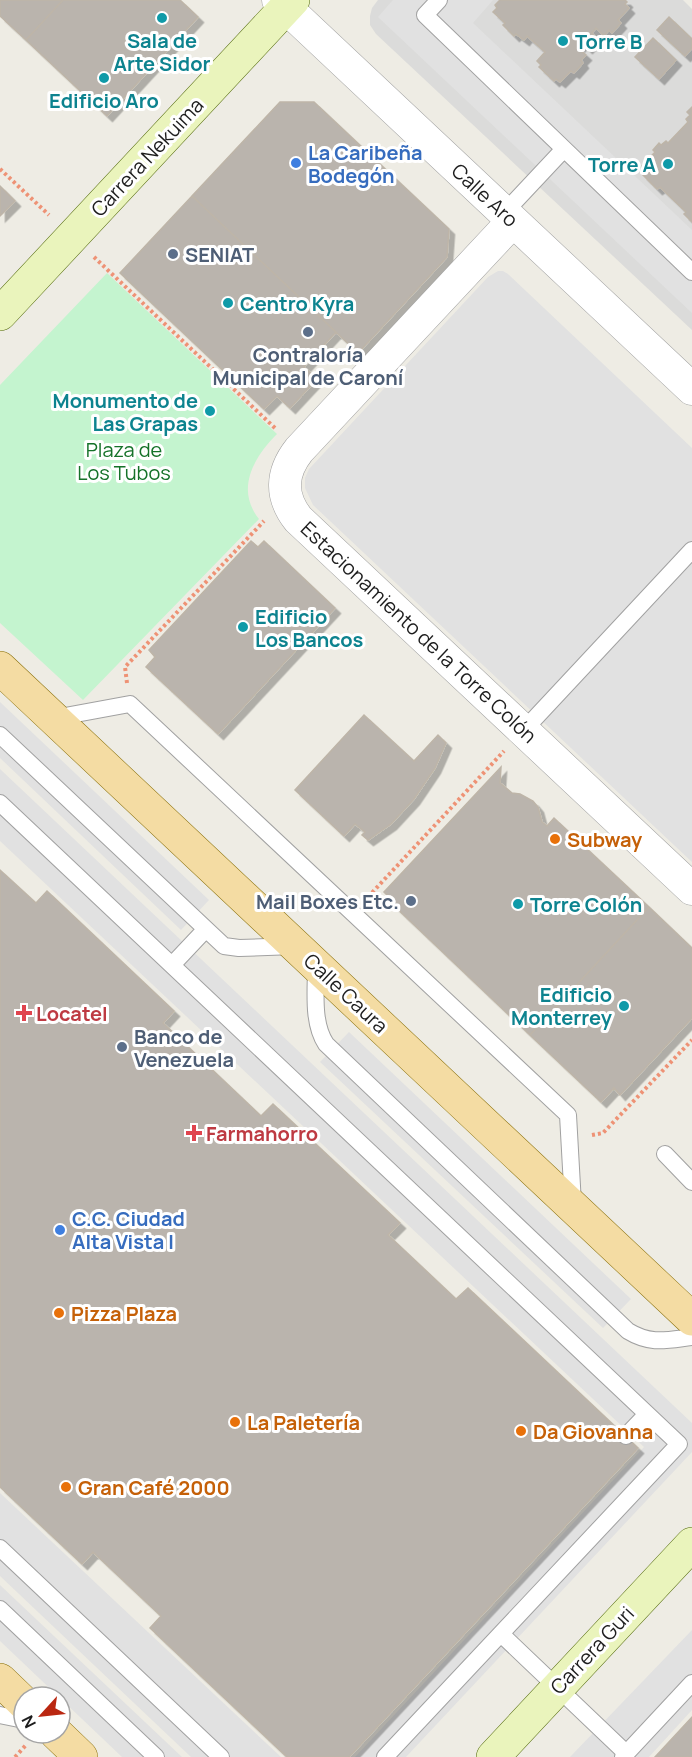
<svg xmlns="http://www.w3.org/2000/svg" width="692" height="1757" font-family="Manrope,sans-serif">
	<defs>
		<filter id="shadow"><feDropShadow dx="5.5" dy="5.5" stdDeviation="0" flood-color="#0004"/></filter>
	</defs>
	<rect width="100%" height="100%" fill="#eeece4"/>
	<!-- residential -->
	<path fill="#dbdbda" d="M378,0h305l9,9v321l-316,-296 -6,-9v-9l2,-8z"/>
	<!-- park -->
	<path fill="#c4f4cf" d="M107,273l170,161c-23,23 -42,55 -18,85l-176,181 -83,-77v-238z"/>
	<!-- parking -->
	<path fill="#e1e1e1" d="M393,0h100l-20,23 219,207v83l-314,-296z
		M498,271h5l5,3 184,174v414l-379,-357 -8,-17v-10l4,-9 179,-192z
		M0,702l209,198 -28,30 -181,-172z
		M0,769l692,654v29l-286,305h-51l289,-310 -644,-606z
		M349,1032l282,267 -28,29 -283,-266z
		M0,1493l281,264h-90l-191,-181z
		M0,1585l182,172h-60l-122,-116z
		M692,1630v80l-43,47h-79z"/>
	<!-- building -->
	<path fill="#bab4ad" stroke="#beb5a8" stroke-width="1.5" filter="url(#shadow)" d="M0,0h63l-37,40 -26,-24z
		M63,0h117l18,17 -91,99 -81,-76z
		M500,0h125l2,2 -2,2 4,4 -11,12 3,3 -9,10 -3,-3 -5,6 -8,-8 -4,5 5,5 -10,10 -5,-5 -4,5 8,7 -5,5 2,3 -9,10 -3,-2 -11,11 -4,-3 -2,2 -15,-14 2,-2 -4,-4 8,-9 -18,-16 -3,4 -8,-6 -2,2 -11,-11 2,-2 -12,-11 4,-4 -2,-3z
		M669,17l23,22v9l-7,8 -28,-26z
		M653,38l23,22 -17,19 -24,-22z
		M280,102h34l135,127 -2,28 -89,96 -166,-157z
		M692,107v115l-8,-8 2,-2 -22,-21 -4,-4 -3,2 -15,-15 2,-2 -4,-4 15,-16 -2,-2 6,-7 2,2 5,-4 2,2 20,-21 -2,-3 4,-4 -3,-3z
		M0,186l15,15 -15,15z
		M192,196l144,136 -32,35 13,12 -27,29 -13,-12 -13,13 -144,-136z
		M251,541l7,6 6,-6 71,67 -117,126 -72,-67 9,-10 -6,-7z
		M364,715l50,46 24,-26 8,8 -11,25 -21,31 -23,25 -23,16 -6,-5 3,-3 -10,-8 -11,12 -49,-46z
		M501,767l-1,16 12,10 8,1 13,7 5,6 4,15 5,4 7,-8 95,89 -119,128 -142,-135 2,-2 -6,-6z
		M0,870l36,33 11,-12 127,120 -11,12 60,57 38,36 12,-12 127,119 -12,12 68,64 12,-11 170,160 -289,309h-62l-137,-129 11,-12 -68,-64 -11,12 -82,-77z
		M649,907l43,41v70l-72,77 -6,-7 -13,14 -71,-67z
		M692,1717v40h-37z"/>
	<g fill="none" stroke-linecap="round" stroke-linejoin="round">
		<defs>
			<path id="lane" d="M439,0l-14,15 267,257
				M504,213l60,-64
				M54,718l76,-14 438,411 5,89
				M523,731l169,-181
				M0,735l224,211 15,2 56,-2
				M0,803l679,641 -294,313
				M172,965l33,-35
				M316,966c0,25 -4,57 10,78l302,287c23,14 39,9 64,6
				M665,1154l27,28
				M626,1436l21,-22
				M0,1548l221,209
				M0,1609l156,148
				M501,1634l125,119
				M0,1715l24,5
				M623,1757l69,-74"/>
			<path id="street" d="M278,0l414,389
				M513,221l-214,229c-18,23 -19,46 -1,69l394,370"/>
			<path id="secondary" d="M0,314l293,-314
				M493,1757l199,-213"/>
			<path id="primary" d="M0,668l692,651
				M0,1680l24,23
				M56,1733l25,24"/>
		</defs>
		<!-- lane casing -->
		<use href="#lane" stroke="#a1a1a1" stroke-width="18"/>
		<!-- street casing -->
		<use href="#street" stroke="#a1a1a1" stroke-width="33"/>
		<!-- secondary casing -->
		<use href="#secondary" stroke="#556b0e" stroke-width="34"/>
		<!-- primary casing -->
		<use href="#primary" stroke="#8a710c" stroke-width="34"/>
		<!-- path -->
		<path stroke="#ee9275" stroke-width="4" stroke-dasharray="3 3" stroke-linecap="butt" d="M0,169l49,46
			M94,257l182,172
			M127,683l-2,-16 139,-146
			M368,897l136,-146
			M592,1135l11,-2 89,-93
			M15,1757l12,-13"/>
		<!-- lane -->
		<use href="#lane" stroke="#fff" stroke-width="16"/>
		<!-- street -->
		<use href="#street" stroke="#fff" stroke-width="32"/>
		<!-- secondary -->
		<use href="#secondary" stroke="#eaf4bc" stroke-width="33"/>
		<!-- primary -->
		<use href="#primary" stroke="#f4dca3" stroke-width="33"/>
	</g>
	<!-- markers -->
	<g fill="#0f9aa8" stroke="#fff" stroke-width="2">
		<circle cx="162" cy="18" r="6"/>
		<circle cx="563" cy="41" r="6"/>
		<circle cx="104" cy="78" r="6"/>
		<circle cx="668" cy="164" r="6"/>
		<circle cx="228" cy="303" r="6"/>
		<circle cx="210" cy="411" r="6"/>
		<circle cx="243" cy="627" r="6"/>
		<circle cx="518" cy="904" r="6"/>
		<circle cx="624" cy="1006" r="6"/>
	</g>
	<g fill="#3f7fe0" stroke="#fff" stroke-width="2">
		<circle cx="296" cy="163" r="6"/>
		<circle cx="60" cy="1230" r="6"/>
	</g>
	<g fill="#5c6f8a" stroke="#fff" stroke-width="2">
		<circle cx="173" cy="254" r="6"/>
		<circle cx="308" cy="332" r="6"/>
		<circle cx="411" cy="901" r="6"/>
		<circle cx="122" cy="1047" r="6"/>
	</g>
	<g fill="#e8710a" stroke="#fff" stroke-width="2">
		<circle cx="555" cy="839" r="6"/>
		<circle cx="59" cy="1313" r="6"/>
		<circle cx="235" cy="1422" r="6"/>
		<circle cx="521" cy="1431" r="6"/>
		<circle cx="66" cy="1487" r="6"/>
	</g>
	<g fill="#e0444e" stroke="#fff" stroke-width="2">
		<path d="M21 1004h6v6h6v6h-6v6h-6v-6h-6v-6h6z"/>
		<path d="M191 1124h6v6h6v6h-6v6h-6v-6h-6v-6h6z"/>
	</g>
	<g text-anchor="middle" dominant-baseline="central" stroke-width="6" stroke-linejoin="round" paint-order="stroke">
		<!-- culture labels -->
		<g font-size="20" font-weight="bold" fill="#0d838f" stroke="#fff" text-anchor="start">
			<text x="162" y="40" text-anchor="middle">Sala de<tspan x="162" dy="23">Arte Sidor</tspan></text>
			<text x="575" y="41">Torre B</text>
			<text x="104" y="100" text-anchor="middle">Edificio Aro</text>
			<text x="656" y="164" text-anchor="end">Torre A</text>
			<text x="240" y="303">Centro Kyra</text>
			<text x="198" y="400" text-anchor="end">Monumento de<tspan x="198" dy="23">Las Grapas</tspan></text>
			<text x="255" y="616">Edificio<tspan x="255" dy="23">Los Bancos</tspan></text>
			<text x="530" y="904">Torre Colón</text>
			<text x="612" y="994" text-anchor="end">Edificio<tspan x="612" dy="23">Monterrey</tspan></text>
		</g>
		<!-- shop labels -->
		<g font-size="20" font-weight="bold" fill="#366cbe" stroke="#fff" text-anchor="start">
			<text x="308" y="152">La Caribeña<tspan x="308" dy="23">Bodegón</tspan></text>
			<text x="72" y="1218">C.C. Ciudad<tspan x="72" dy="23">Alta Vista I</tspan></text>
		</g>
		<!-- street labels -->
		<g font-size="20" fill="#1d1d1d" stroke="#fff">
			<text transform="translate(147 157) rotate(-47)">Carrera Nekuima</text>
			<text transform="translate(485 195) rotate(43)">Calle Aro</text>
			<text transform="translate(419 632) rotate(43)">Estacionamiento de la Torre Colón</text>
			<text transform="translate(346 993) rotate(43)">Calle Caura</text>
			<text transform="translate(592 1650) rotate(-47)">Carrera Guri</text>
		</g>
		<!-- service labels -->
		<g font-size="20" font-weight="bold" fill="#4e5e75" stroke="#fff" text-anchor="start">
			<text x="185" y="254">SENIAT</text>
			<text x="308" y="354" text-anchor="middle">Contraloría<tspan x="308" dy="23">Municipal de Caroní</tspan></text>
			<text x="399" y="901" text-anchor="end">Mail Boxes Etc.</text>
			<text x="134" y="1036">Banco de<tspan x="134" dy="23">Venezuela</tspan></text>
		</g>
		<!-- park labels -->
		<g font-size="20" fill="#157229" stroke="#fff">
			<text x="124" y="449">Plaza de<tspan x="124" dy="23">Los Tubos</tspan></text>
		</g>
		<!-- food labels -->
		<g font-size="20" font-weight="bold" fill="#c56008" stroke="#fff" text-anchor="start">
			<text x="567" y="839">Subway</text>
			<text x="71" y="1313">Pizza Plaza</text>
			<text x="247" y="1422">La Paletería</text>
			<text x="533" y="1431">Da Giovanna</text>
			<text x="78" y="1487">Gran Café 2000</text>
		</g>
		<!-- health labels -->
		<g font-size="20" font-weight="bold" fill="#be3a42" stroke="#fff" text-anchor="start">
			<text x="36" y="1013">Locatel</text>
			<text x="206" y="1133">Farmahorro</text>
		</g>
	</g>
	<!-- north arrow -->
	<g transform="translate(42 1715) rotate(243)"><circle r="28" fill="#ffffff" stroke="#a5a5a5" stroke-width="1.5"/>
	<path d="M0-4.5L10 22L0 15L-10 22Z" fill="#ba2711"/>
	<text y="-9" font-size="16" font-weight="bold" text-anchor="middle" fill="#1d1d1d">N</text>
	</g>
</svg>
